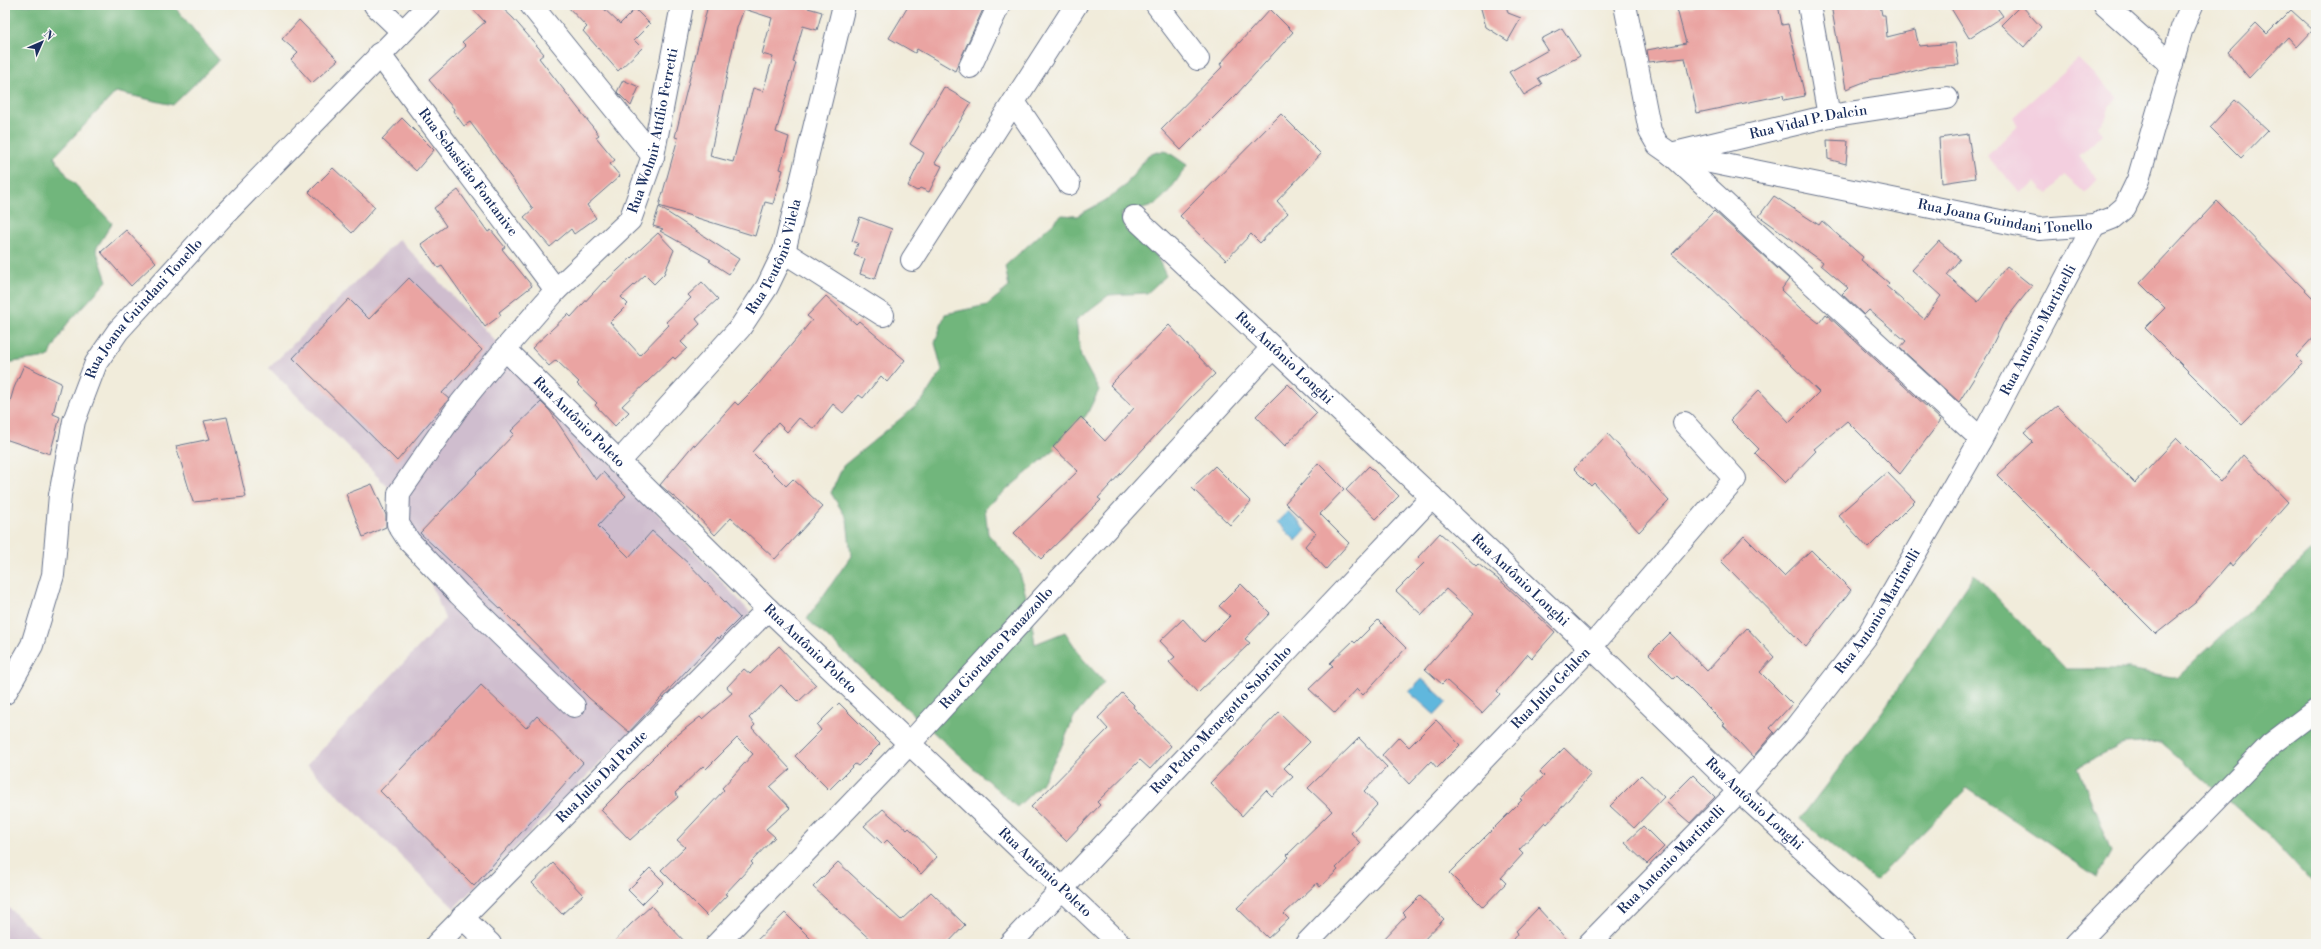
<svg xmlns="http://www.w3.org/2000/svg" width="2321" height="949" font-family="'Libre Bodoni',serif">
	<rect width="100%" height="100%" fill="#f6f6f2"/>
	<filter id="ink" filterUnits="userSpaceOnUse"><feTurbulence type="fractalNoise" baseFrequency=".025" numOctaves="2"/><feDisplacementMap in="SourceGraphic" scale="8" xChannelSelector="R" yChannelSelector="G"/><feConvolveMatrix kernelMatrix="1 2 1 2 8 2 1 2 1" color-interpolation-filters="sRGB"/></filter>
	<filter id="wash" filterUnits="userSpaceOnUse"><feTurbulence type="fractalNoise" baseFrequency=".012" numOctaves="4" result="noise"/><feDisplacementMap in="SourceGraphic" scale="16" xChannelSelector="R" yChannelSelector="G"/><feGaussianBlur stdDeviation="0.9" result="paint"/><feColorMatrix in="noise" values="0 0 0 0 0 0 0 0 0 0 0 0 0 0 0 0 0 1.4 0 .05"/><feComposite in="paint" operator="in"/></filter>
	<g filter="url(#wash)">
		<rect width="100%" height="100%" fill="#f1ecdb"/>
		<!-- built -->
		<path fill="#f3cfdf" d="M2078,59l40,39 -10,9v9l-10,10 5,8 -24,22 19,23 -13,14 -21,-18 -16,19 -12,-12 -16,11 -33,-37 31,-31 -4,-9z"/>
		<!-- industrial -->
		<path fill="#cfbdce" d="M399,239l352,374 -297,295 -147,-143 138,-146 -49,-124 -127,-127z
			M5,904l42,40h-42z"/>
		<!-- forest -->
		<path fill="#71b67b" stroke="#46726c" d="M5,5h168l46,55 -46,45 -57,-13 -62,65 15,21 43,45 -16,26 11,32 -40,43 -19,33 -43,6z
			M1165,150l22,15c-10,15 -23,38 -41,43 -8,3 -17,3 -25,5l5,17 31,26 9,20 -19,17 -38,2 -33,25 5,37 18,33 -12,24 -20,25 -82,69 3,26 31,36 11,41 5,33 30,-12 18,27 21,23 -30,35 -14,33 -19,34 -24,23 -210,-188 44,-63 -4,-37 -16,-26 12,-27 79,-65 20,-31 -7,-27 10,-29 42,-9 22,-18 -4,-21 57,-51 15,1 29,-16 19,-14 23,-31z
			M2316,547v340l-47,-51 -108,-94 -38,2 -45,23 33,85 -14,25 -130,-89 -92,93 -75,-62 82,-107 92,-138 92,95h63l48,9z"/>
		<!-- water -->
		<path fill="#60b7dd" stroke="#3e739e" d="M1288,511l18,19 -10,11 -19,-19z
			M1422,679l25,23 -12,13 -26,-23z"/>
		<g id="blocks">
			<!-- building -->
			<path fill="#eaa4a2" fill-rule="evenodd" d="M469,5h30l14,13 31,36 -5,4 60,77 -3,2 19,23 -5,4 10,12 -33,29 9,13 -22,16 -3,-5 -21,18 -26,-30 9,-8 -18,-26 -45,-61 -6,4 -11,-15 1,-2 -25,-29 37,-34 -4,-4 23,-20z
				M566,5h34l20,19 15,-15 15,15 -16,16 8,8 -24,23 -35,-40 4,-4z
				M708,5h101l-1,3 14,4 -5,18 -14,-4 -10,36 3,1 -20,69 13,5 -9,32 3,1 -10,34 -8,-2 -10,34 -96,-30 19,-68 -3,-1zM744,9l28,9 -10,36 11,3 -10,34 -10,-3 -20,74 -23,-6 27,-128z
				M909,5h76l-30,66 -38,-22 -2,4 -26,-15z
				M1480,5h26l2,8 13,5 -13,23 -22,-14z
				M1703,5h75l4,20 6,-1 17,72 -21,4 -1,-5 -86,18 -12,-55 -36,4 -2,-12 39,-7 -9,-34z
				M1831,5h49l2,10h3l2,22 28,-7 4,16 36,-3 4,22 -30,2 -33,9 -24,3 -26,10z
				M1949,5h46l8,11 -34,22z
				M2021,5l20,22 -17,20 -23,-22z
				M1270,9l23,23 -57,63 -55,55 -20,-21 61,-62 -2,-3z
				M2291,10l22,20 -16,17 -9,-10 -39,41 -21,-26 28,-29 11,11z
				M299,20l39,40 -26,23 -21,-23 7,-7 -16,-14z
				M1562,28l18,28 -42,22 4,6 -18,11 -15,-23 39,-22 -7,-11z
				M623,80l16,7 -8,19 -14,-14z
				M944,87l27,16 -36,60 7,3 -13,26 -9,-4 -3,3 -9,-5 16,-33 -14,-9z
				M2235,100l33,30 -27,28 -31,-31z
				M1281,114l40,40 -44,47 11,12 -28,30 -9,-9 -25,26 -46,-44z
				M402,118l32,32 -18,21 -34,-32z
				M1968,134l7,44 -33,5 -3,-45z
				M1827,140l21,1 -2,23 -18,-5z
				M333,168l42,39 -23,26 -43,-41z
				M458,190l30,42 3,-2 14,17 -3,2 30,37 -33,26 2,3 -16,12 -43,-61 -4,2 -17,-24 25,-18 -12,-18z
				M1774,196l45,29 3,-4 41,36 -2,3 28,23 -3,3 38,33 17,-23 -29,-26 27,-29 21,18 -13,16 31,27 29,-36 25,20 -29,37 -20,41 -24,38 -59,-54 6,-7 -37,-31 -5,5 -22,-21 6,-6 -27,-23 2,-3 -64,-46z
				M2217,201l99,100v33l-20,22 7,7 -61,62 -97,-97 20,-20 -25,-25z
				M659,207l80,52 -10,15 -20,-13 2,-1 -51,-29 3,-2 -10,-3z
				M1714,211l75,68 -8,11 20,19 18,14 7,-9 115,106 -41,54 -53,-53 -33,28 2,2 -31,32 -30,-30 4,-4 -29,-29 29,-30 30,32 30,-30 -115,-111 -32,-27z
				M860,217l32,12 -17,50 -15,-5 5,-15 -11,-4 4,-12 -6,-2z
				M126,230l30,32 -25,24 -30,-34z
				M658,233l16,17 -10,24 -10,10 -9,-9 -24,22 7,7 -18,18 30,33 29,-30 -3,-3 25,-24 -3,-3 14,-13 16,17 -22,20 4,5 -19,18 6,6 -12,11 -2,-2 -51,49 7,6 -14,14 -20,-21 2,-2 -20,-19 2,-2 -23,-22 -7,6 -17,-18 36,-34 3,3 33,-36 1,1z
				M409,278l73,72 -40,43 7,6 -52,62 -104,-103 56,-59 20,20z
				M826,296l30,28 3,-3 46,39 -18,22 -6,-6 -18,22 -4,-3 -16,18 -10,-9 -19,25 -15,-11 -12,14 -9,-9 -26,29 34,34 7,-7 30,28 -48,52 -44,-41 -16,17 -17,-18 -38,-32 34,-41 1,2 40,-44 3,3 20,-20 54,-65 -5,-4z
				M1169,325l46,49 -24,23 -93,101 3,2 -60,59 -27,-26 64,-62 -25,-24 28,-30 24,24 29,-33 -24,-23z
				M24,365l37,18 -8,31 7,3 -10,37 -45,-15v-21l9,-30z
				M1288,384l29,29 -32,33 -29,-30z
				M541,402l9,9 46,69 7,-8 23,24 -28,30 31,31 23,-26 37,33 51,54 -21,21 -1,-2 -89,95 -40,-34 -88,-89 -81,-76 94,-99 -3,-3z
				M2057,406l78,77 42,-45 44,44 22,-27 45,47 -56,64 -2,-3 -35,40 -39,31 -159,-159 36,-33 -9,-9z
				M227,417l19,80 -53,5 -17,-56 34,-7 -6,-18z
				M1608,434l61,67 -30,31 -45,-49 -3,3 -17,-17z
				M1318,463l26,26 -24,25 29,29 -23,26 -21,-23 11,-13 -31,-30 24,-27 -1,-1z
				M1215,466l36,36 -21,23 -38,-37z
				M1369,466l30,30 -23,23 -30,-29z
				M1887,472l28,29 -47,47 -30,-33z
				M372,484l14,31v12l-23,10 -17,-43z
				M1440,533l36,33 2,-2 25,19 52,49 -23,26 -4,-4 -31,37 3,3 -18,19 -36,-33 -4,4 -17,-15 49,-55 -28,-25 -24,26 -26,-24 28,-28 -6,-6z
				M1744,536l40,40 27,-26 40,40 -45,57 -85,-86z
				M1241,584l29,29 -25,26 5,4 -52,50 -29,-31 6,-5 -15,-16 23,-22 21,23 26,-26 -11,-10z
				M1378,620l28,28 -43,47 -6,-6 -22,24 -26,-24 24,-23 -3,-3 23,-22 2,2z
				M1747,628l27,29 -14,15 32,32 -22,24 4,4 -21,25 -30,-32 2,-1 -48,-48 -3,3 -25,-25 21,-21 37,38z
				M779,646l37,39 -18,17 -17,-17 -32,33 6,7 -3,3 38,41 -20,18 20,21 -24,21 9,8 -24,25 2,2 -28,30 2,1 -20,21 -46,-46 24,-23 -8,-7 47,-50 -2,-2 31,-34 -16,-16 -31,31 -3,-3 -28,27 3,4 -48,43 -29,-30 69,-69 30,-24 2,2 30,-26 -5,-6 17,-18 6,5z
				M481,685l45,43 11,-12 46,47 -109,123 -94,-95z
				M1122,693l12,12 -1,2 38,39 -21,23 -10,-9 -43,42 3,3 -34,36 -35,-34 77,-78 -10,-11z
				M839,703l41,41 -22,22 -3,-2 -26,26 -34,-34 26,-26 -4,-5z
				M1279,712l31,30 -26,26 9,9 -21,19 -6,-6 -24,26 -32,-33z
				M1436,720l24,25 -23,23 -6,-7 -22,23 -27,-29 17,-18 10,10z
				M1359,738l28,29 -23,24 13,14 -26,28 9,10 -24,25 2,2 -18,17 -3,-4 -33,31 5,5 -21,19 -31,-30 52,-51 -2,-2 45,-44 -24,-23z
				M1564,748l27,26 -44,50 -2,-2 -26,28 4,4 -22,24 5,5 -23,24 -34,-34 73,-73 -2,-1 24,-23 -4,-4z
				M1641,775l23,22 -30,31 -24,-22z
				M1693,775l22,22 -25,26 -24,-21z
				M883,809l24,21 2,-2 28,29 -16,17 -34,-34 -4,4 -19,-18z
				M1643,826l21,21 -17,17 -22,-21z
				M838,862l63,58 30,-28 34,33 -18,19h-72l-62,-57z
				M553,863l30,32 -21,19 -30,-31z
				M650,868l14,14 -22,22 -14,-14z
				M1420,896l24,23 -24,25h-41l27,-28 -3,-3z
				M651,906l36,38h-75l19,-20z
				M1538,908l33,36h-62l9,-11 -2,-2z
				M785,913l31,31h-63z"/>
		</g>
	</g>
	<g filter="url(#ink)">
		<use href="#blocks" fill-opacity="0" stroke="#66718a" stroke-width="1"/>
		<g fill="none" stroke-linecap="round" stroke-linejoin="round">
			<defs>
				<g id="minor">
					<path d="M375,5l27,26"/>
					<path d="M531,5l122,151"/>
					<path d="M1157,5l41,54"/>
					<path d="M1809,5l20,111"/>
					<path d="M2105,5l67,60"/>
					<path id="s1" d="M379,54l177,236"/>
					<path d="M970,67l29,-62"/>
					<path d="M1014,102l55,82"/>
					<path d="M1671,154l310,285"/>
					<path id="s2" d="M1671,154l158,-38 118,-18"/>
					<path id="s3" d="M1134,217l457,430 148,144 167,153"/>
					<path d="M784,252l99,63"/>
					<path d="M912,260l164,-255"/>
					<path id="s4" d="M505,349l263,260 352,335"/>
					<path id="s5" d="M618,463l122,-135 27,-41 17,-35 60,-247"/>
					<path id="s6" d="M574,706l-115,-112 -50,-53 -11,-17 1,-31 62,-90 44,-54 51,-59 74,-70 23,-64 29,-151"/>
					<path d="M462,917l28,27"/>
					<path id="s7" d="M437,944l331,-335"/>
					<path id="s8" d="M717,944l193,-201 362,-395"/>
					<path id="s9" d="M1010,944l422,-447"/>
					<path id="s10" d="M1306,944l285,-297 144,-168 -51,-56"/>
					<path id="s11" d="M1589,944l150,-153 56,-63 74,-95 112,-194 113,-214"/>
					<path d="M2076,944l195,-200 45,-34"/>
				</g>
				<g id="major">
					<path id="s12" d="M1625,5l25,126 8,14 13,9 368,75 55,-4 18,-7 13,-11 13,-27 44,-152 10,-23"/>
					<path id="s13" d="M5,693l27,-48 21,-70 7,-80 14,-74 22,-58 22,-32 104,-114 207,-212"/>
				</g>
			</defs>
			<!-- minor casing -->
			<use href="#minor" stroke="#66718a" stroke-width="24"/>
			<!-- major casing -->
			<use href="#major" stroke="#66718a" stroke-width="24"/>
			<!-- minor -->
			<use href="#minor" stroke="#fff" stroke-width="22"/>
			<!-- major -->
			<use href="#major" stroke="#fff" stroke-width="22"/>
		</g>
	</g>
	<g text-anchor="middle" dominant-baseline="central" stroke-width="3" stroke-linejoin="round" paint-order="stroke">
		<!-- street labels -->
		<g font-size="14" fill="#1b2f5e" stroke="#f6f6f2">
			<text stroke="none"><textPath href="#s2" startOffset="141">Rua Vidal P. Dalcin</textPath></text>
			<text stroke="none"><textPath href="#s6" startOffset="736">Rua Wolmir Attílio Ferretti</textPath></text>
			<text stroke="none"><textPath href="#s1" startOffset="148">Rua Sebastião Fontanive</textPath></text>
			<text stroke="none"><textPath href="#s12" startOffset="501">Rua Joana Guindani Tonello</textPath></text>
			<text stroke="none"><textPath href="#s5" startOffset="262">Rua Teutônio Vilela</textPath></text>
			<text stroke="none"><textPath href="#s13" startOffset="418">Rua Joana Guindani Tonello</textPath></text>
			<text stroke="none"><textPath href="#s11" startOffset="766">Rua Antonio Martinelli</textPath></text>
			<text stroke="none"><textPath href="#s3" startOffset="206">Rua Antônio Longhi</textPath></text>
			<text stroke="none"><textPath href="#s4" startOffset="104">Rua Antônio Poleto</textPath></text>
			<text stroke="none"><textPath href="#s3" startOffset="530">Rua Antônio Longhi</textPath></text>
			<text stroke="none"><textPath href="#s11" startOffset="442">Rua Antonio Martinelli</textPath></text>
			<text stroke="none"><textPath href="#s8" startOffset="407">Rua Giordano Panazzollo</textPath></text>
			<text stroke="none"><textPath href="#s4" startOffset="428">Rua Antônio Poleto</textPath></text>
			<text stroke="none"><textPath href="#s10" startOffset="354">Rua Julio Gehlen</textPath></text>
			<text stroke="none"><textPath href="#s9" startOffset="308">Rua Pedro Menegotto Sobrinho</textPath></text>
			<text stroke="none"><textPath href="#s7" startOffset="235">Rua Julio Dal Ponte</textPath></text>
			<text stroke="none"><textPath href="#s3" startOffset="854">Rua Antônio Longhi</textPath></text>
			<text stroke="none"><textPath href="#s11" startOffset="118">Rua Antonio Martinelli</textPath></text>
			<text stroke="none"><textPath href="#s4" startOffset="752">Rua Antônio Poleto</textPath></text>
		</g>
	</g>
	<!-- margin -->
	<rect width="2321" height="949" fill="none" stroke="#f6f6f2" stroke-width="20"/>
	<!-- north arrow -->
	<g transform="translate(42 42) rotate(45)" stroke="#f6f6f2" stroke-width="3" paint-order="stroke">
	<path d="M0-3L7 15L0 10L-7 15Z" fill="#1b2f5e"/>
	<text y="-6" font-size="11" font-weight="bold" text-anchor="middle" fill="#1b2f5e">N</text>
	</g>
</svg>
